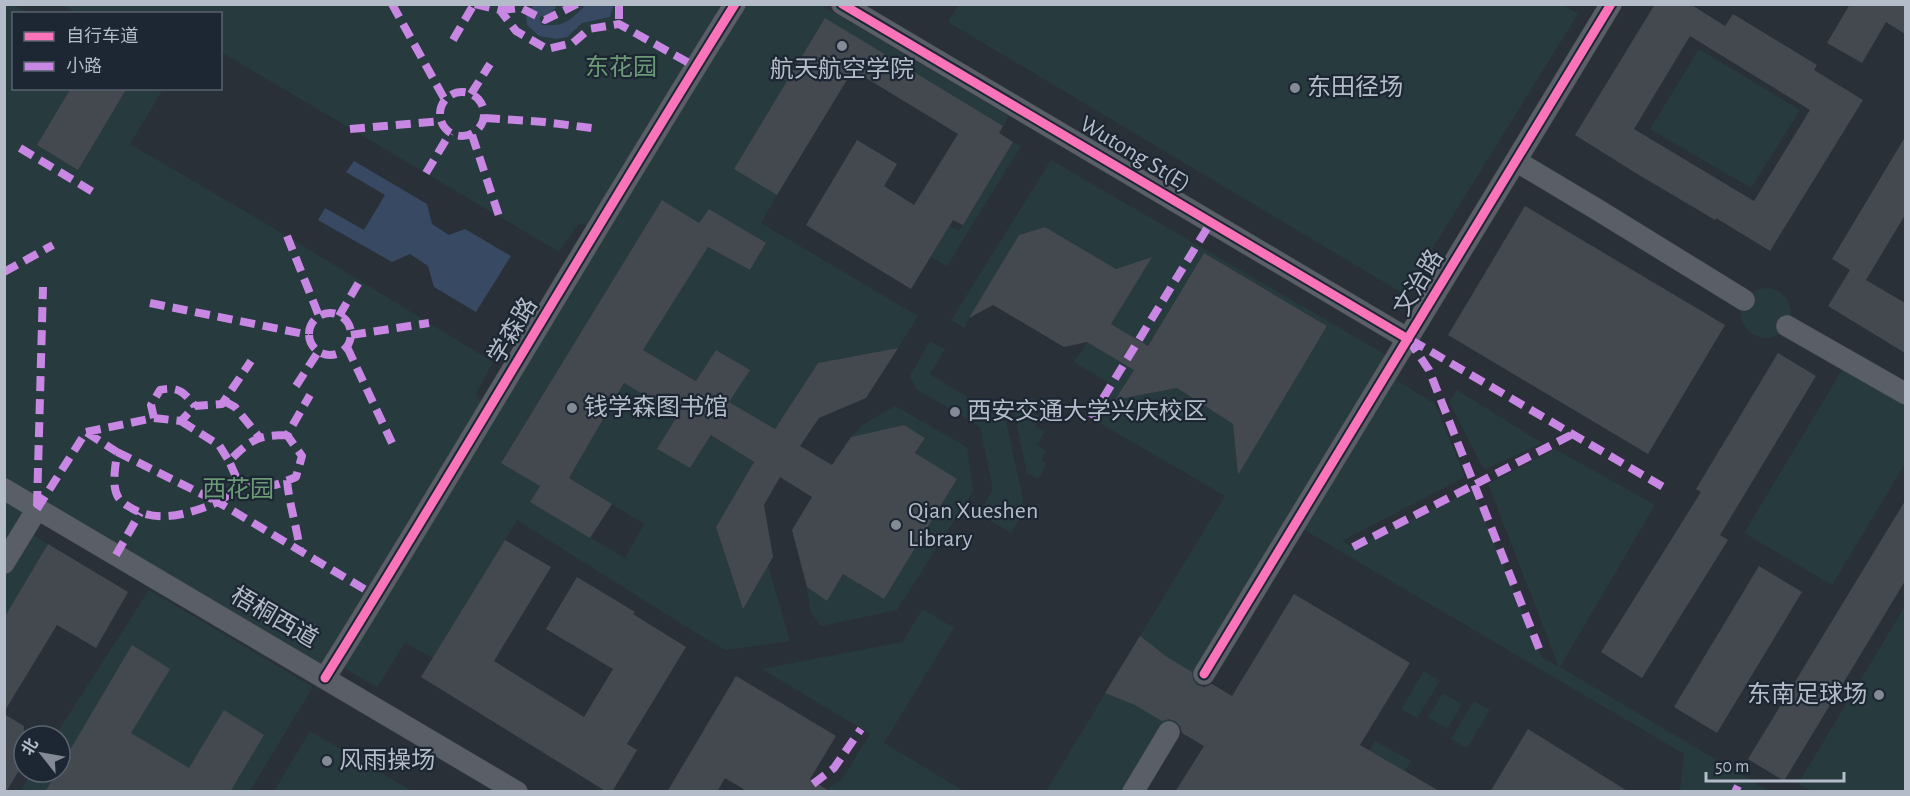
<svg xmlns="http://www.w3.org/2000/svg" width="1910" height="796" font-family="'Alegreya Sans','Noto Sans SC',sans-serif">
	<rect width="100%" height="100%" fill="#2a3038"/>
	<!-- green -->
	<path fill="#273a3e" d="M959,4h603l16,10 -174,280 -456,-272z
		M5,5h11l-1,1 12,7 -13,1v74l149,1 -33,55 157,92 206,126 -17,32 12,17 111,-185 -21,-2 -19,28 -338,-200 -1,-38 -143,-1 -14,-8h758l188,111 -6,10 -178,-107 -91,150 43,26 -16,28 157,93 -20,32 -80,15 -43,66 -46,-27 20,-32 -33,-20 -19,31 -54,-31 65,-103 42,23 16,-26 -57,-35 -10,14 -37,-22 -161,261 39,24 -10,16 95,56 19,-34 -75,-46 55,-95 54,32 -20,35 32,18 21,-33 43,27 -38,65 27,81 25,-43 22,76 -64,9 -30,-17 -179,-113 -84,138 -28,-15 -28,44 -42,-24 -10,15 -320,-189z
		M1699,49l101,61 -49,78 -101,-59z
		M1013,142l8,4 -74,120 -16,-9 18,-31 10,5z
		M1051,160l344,200 -8,14 48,30 30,73 -123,64 11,6 119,-57 70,167 17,10 -71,-183 67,-35 100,56 -95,162 209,124h-89l4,-37 -388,-229 -163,266h-87l179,-295 -134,-78 20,-34 -37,-22 13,-20 47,27 -18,31 61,-12 56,36 5,50 89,-148 -123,-73 -56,93 -37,-22 40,-67 -35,12 -71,-42 -26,8 -55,93 -13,-8z
		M1741 313a25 25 0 1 1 50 0a25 25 0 1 1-50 0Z
		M930,341l15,8 -15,25 76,47 16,73 2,17 -13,22 -32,-19 14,-25 -13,-62 -64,-38 -6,-13z
		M1848,360l57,34v70l-73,121 -88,-52z
		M1457,390l85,53 -58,27 -35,-68z
		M1025,396l11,5 -6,10 11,6 -6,9 10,6 -8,13 9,6 -5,9 6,4 -9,15 -11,-6 -13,-60z
		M895,406l72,41 6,44 -76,119 -76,16 -11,-15 -3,-24 20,14 36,-61 9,20 -14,24 26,15 73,-120 -27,-16 -38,28 33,-53 -21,-13 -53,12 11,-12z
		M5,495l29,18 -9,16 23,15 -43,74z
		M149,590l164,97 -63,104 -230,1 12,-20h28v-36h-5z
		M1905,606v185h-94l-13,-7z
		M923,609l31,19 -70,115 80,48h-133l-4,-2 15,-10 28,-45 -108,-65 140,-27z
		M1424,671l16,10 -23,37 -16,-9z
		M1443,693l19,11 -15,25 -19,-12z
		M1474,701l16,9 -23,38 -16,-9z
		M310,731l102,60h-138z
		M1375,741l36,20 -6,10 -29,-17 -12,18 -5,-4z"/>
	<!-- water -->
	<path fill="#384963" d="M535,4l20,1 1,2 -9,10 -6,-1 -1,3 2,6c23,2 28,-5 44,-20h26l1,2 -3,10 -28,6 -15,14 -10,2 -18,-3 -12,-11 -1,-11z
		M354,161l73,43 5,20 17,11 16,-6 46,27 -35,56 -42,-25 -6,-21 -18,-12 -18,8 -74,-42 7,-12 39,22 21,-35 -39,-23z"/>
	<!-- building -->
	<path fill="#444950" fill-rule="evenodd" d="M1655,4h35l35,22 8,-12 84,51 -3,5 49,30 -93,151 -54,-33 -1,2 -81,-48 -59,-37zM1690,36l120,74 -56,91 -120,-72z
		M1850,4h55v30l-19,-12 -24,41 -35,-20z
		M825,18l178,108 -4,7 14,9 -50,83 -10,-5 -42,69 -105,-64 51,-85 40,24 -13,22 30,19 44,-71 -105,-64 -76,125 -43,-26z
		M71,88h56l-49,82 -41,-25z
		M1905,137v78l-39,65 39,23v50l-77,-47 22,-36 -18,-11z
		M662,200l37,23 10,-14 57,34 -16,27 -42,-23 -65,103 53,31 20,-31 34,20 -21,32 46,27 43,-66 80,-15 -32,50 -47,20 -19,28 32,19 19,-28 53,-12 21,13 -10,15 42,26 -73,120 -41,-25 -16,27 -20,-14 -15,-57 20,-33 -32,-20 -16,28 9,52 -30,52 -27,-82 38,-65 -43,-27 -21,33 -33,-19 21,-34 -54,-32 -55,95 43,26 -22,34 -60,-36 10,-16 -39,-23z
		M1525,206l200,119 -77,129 -200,-119z
		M1045,227l71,42 36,-12 -41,67 37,22 56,-93 123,73 -89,149 -5,-51 -56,-36 -62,12 19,-30 -47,-28 -23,5 -71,-42 -24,13 50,-83z
		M1778,353l38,23 -96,159 8,5 -86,138 -41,-26 100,-160 -5,-3z
		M1905,501v80l-121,200 -36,-22z
		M505,540l46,27 -57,94 90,56 29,-48 -67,-40 31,-52 58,35 -2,2 53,33 -59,97 10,6 -25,42h-5l-186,-115z
		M48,544l80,48 -32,56 -39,-23 -53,87v-94z
		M1759,566l43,26 -85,141 -43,-26z
		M1294,594l116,69 -50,82 81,47h-266l29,-46 -22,-13 -2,-7 -5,-5 -6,-2 -7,2 -27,-16 -30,-12 35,-57 27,21 25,15 1,8 4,5 7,2 8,-3 20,12z
		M132,645l38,24 -39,64 58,35 35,-58 40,25 -34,57h-185l12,-20h3v-5z
		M736,676l100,60 -26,43 21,13h-83l-23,-14 -8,14h-50z
		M4,714l20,12v36l-18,30z
		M1528,729l101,63h-139z"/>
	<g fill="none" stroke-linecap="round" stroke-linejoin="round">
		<defs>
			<path id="street" d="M842,4l566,335
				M1516,161l82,49 146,90
				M1787,326l119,68
				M4,489l513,303
				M4,563l33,-54
				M1204,674l407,-670
				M325,678c139,-223 270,-451 410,-674
				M1133,792l36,-60"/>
		</defs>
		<!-- street casing -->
		<use href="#street" stroke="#484c53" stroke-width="22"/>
		<!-- street -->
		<use href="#street" stroke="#5a5e66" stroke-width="21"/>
		<!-- quiet -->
		<path stroke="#c787e3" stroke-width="8" stroke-dasharray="15 8" stroke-linecap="butt" d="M392,4l53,96
			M475,4l25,6 16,21 31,18 26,-6 16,-14 30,-5 77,43
			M619,4v20
			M500,10l21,-2 24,12 32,-16
			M453,40l21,-36
			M440 114a22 22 0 1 1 44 0a22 22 0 1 1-44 0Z
			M471,94l19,-30
			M485,118l59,4 55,7
			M350,129l91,-8
			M472,135l27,81
			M20,148l78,47
			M426,173l24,-40
			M287,236l32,80
			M4,272l49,-27
			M150,303l159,32
			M309 334a21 21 0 1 1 42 0a21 21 0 1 1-42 0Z
			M339,316l20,-34
			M351,335l78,-12
			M1408,339l21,31 113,286
			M1411,340l254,148
			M347,347l45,96
			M296,386l22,-34
			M224,401l11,6 25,31
			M154,418l-3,-13 9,-15c18,-4 24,2 35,16
			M1091,418l120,-196
			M181,421l38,24 10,16
			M86,432l68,-14 27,3 14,-15 27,-2 29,-43
			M287,435c-30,0 -36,5 -58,26l8,18c26,12 33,9 59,-2l6,-21 -15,-21 23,-40
			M117,452l101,50 13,-9 6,-14
			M287,480c2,24 10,47 13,71
			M37,506l6,-219
			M37,509l49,-77 31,20c-1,13 -6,33 1,45 4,6 10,9 15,12 27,15 58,4 85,-7l158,94
			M1353,547l220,-113
			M116,555l24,-42
			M813,784l21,-16 27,-39
			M1735,792l3,-6"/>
		<defs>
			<path id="cycleway" d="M842,4l566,335
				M1204,674l407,-670
				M325,678c139,-223 270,-451 410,-674"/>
		</defs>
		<!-- cycleway casing -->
		<use href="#cycleway" stroke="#1d2633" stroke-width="13"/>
		<!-- cycleway -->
		<use href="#cycleway" stroke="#fb73b8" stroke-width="9"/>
	</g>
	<!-- markers -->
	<g fill="#848b96" stroke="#1d2633" stroke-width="2">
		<circle cx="842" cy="46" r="6"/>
		<circle cx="1295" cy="88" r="6"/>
		<circle cx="572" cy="408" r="6"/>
		<circle cx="955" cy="412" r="6"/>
		<circle cx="896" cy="525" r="6"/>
		<circle cx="1879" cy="695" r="6"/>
		<circle cx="327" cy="761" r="6"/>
	</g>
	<g text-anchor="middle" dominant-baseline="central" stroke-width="4.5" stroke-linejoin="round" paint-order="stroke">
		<!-- park labels -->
		<g font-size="24" fill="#6b9a76" stroke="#1d2633">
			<text x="621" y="68">东花园</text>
			<text x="238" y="490">西花园</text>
		</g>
		<!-- poi labels -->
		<g font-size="24" fill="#b4bcc9" stroke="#1d2633" text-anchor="start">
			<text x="842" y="70" text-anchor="middle">航天航空学院</text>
			<text x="1307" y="88">东田径场</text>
			<text x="584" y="408">钱学森图书馆</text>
			<text x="967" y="412">西安交通大学兴庆校区</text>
			<text x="908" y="511">Qian Xueshen<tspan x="908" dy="28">Library</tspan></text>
			<text x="1867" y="695" text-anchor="end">东南足球场</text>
			<text x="339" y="761">风雨操场</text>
		</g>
		<!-- street labels -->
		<g font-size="24" fill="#b4bcc9" stroke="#1d2633">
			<text transform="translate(1135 154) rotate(31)">Wutong St(E)</text>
			<text transform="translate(1419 283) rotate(-59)">文治路</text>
			<text transform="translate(513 331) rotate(-59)">学森路</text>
			<text transform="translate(274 618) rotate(30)">梧桐西道</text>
		</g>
	</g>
	<!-- border -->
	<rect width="1910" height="796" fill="none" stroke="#b4bcc9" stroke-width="12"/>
	<!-- legend -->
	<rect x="12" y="12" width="210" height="78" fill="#1d2633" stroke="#59626f" stroke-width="1.5"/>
	<rect x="24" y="32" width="30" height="9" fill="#fb73b8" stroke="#59626f" stroke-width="1.5"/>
	<text x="66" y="42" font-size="18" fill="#b4bcc9">自行车道</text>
	<rect x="24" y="62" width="30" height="9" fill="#c787e3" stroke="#59626f" stroke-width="1.5"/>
	<text x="66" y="72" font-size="18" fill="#b4bcc9">小路</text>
	<!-- north arrow -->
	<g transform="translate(42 754) rotate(301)"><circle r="28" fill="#1d2633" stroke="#59626f" stroke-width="1.5"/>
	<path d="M0-4.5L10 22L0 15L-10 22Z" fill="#848b96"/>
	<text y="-9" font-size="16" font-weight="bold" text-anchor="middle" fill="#b4bcc9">北</text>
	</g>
	<!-- scale -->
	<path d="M1706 772v9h138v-9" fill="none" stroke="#b4bcc9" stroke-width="3"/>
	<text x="1715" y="772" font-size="18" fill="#b4bcc9" stroke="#1d2633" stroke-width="4.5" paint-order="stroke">50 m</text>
</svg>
